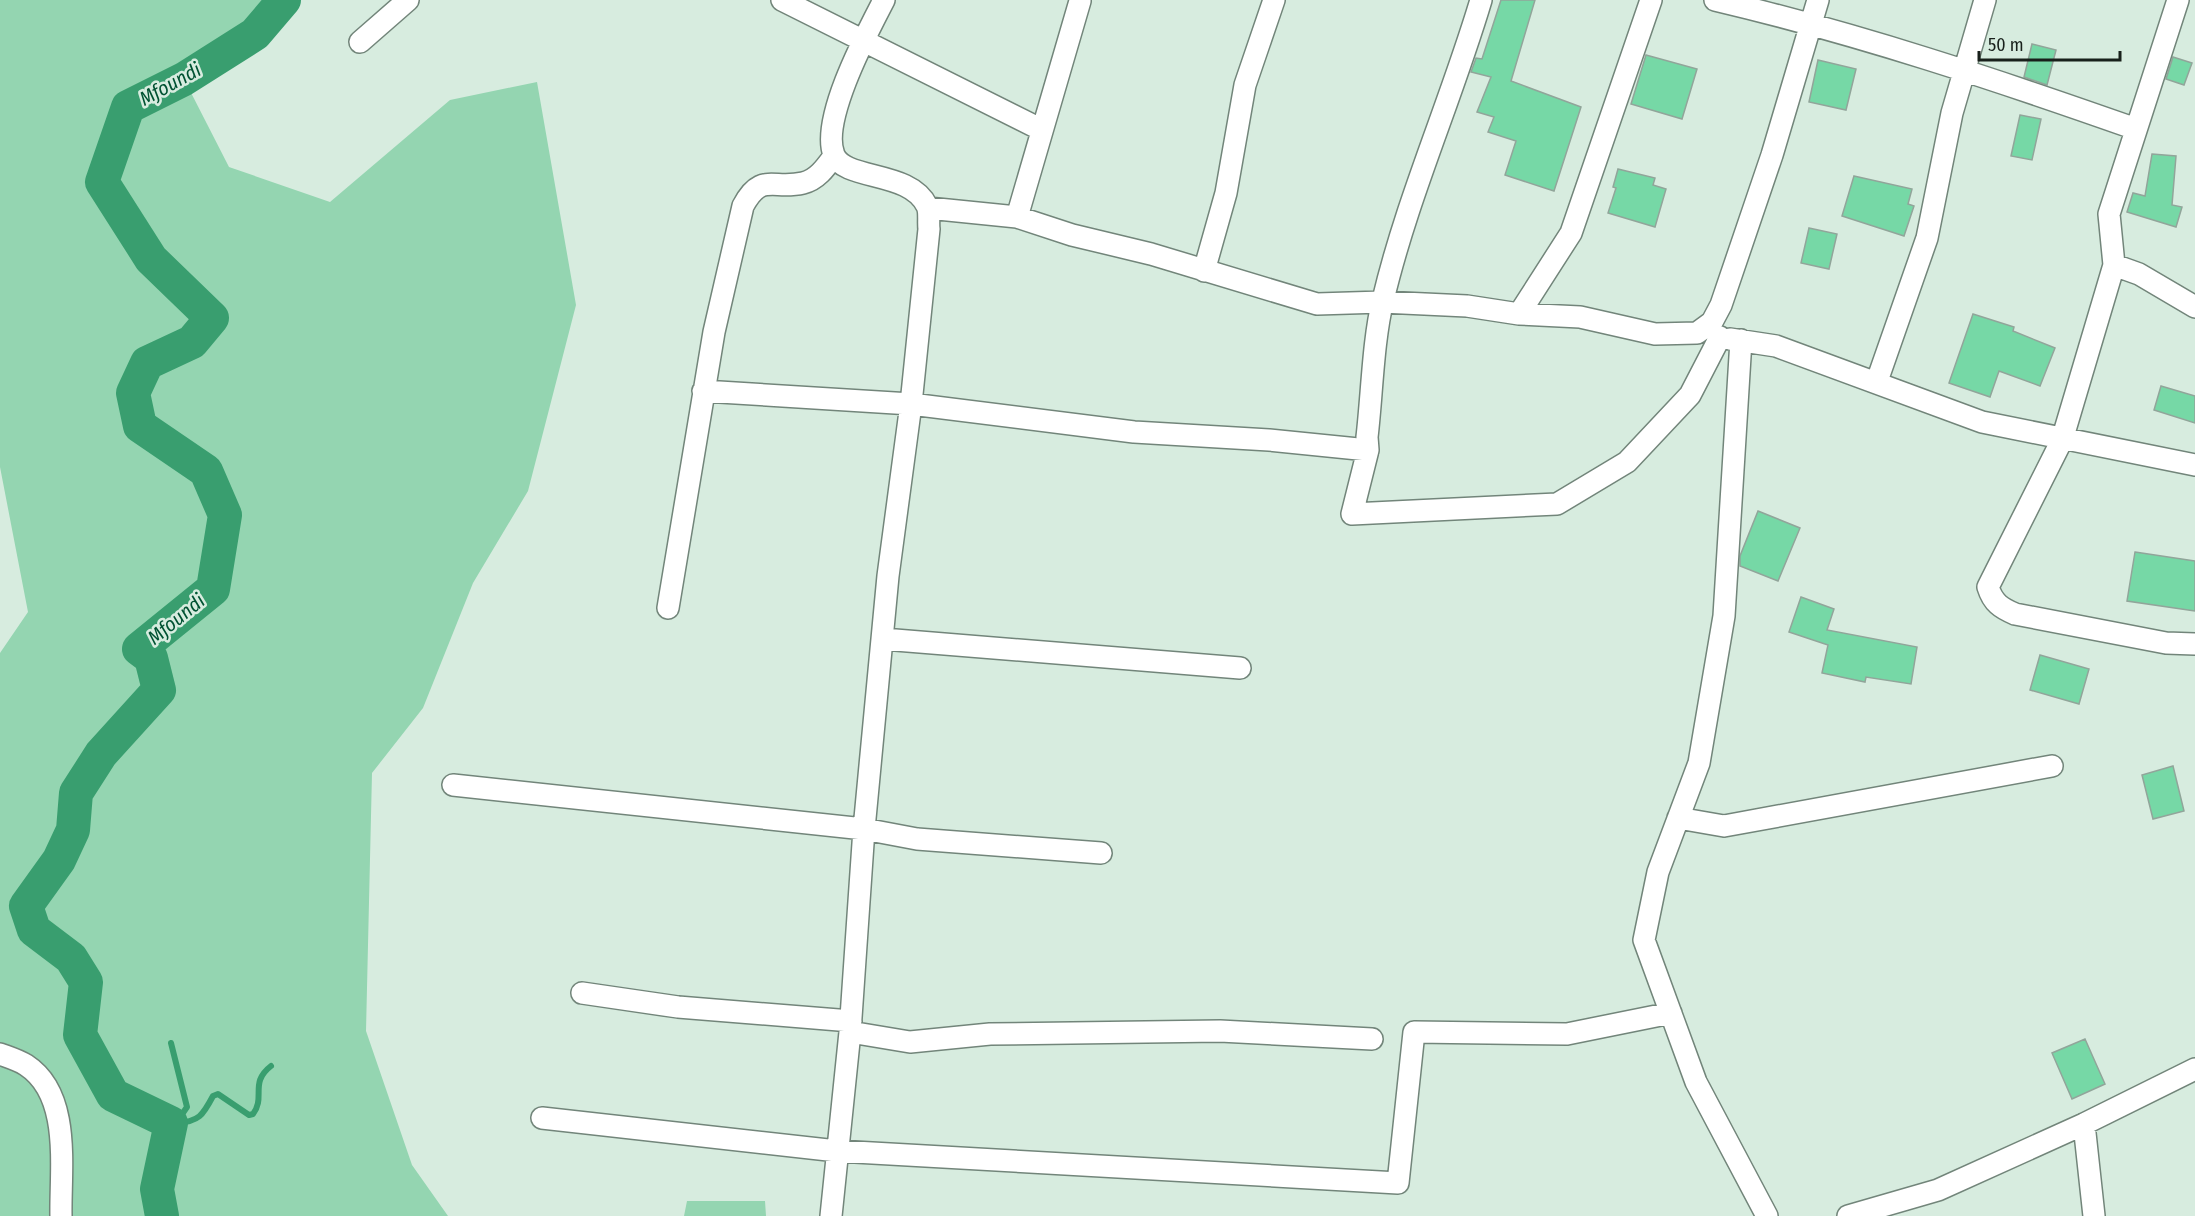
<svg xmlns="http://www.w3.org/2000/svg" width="2195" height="1216" font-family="'Fira Sans Condensed',sans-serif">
	<rect width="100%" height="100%" fill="#d7ecdf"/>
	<!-- green -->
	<path fill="#94d5b1" d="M0,0h284l-29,34 -71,45 45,88 101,35 120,-102 87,-18 39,223 -48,186 -55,92 -50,125 -51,65 -6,258 46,134 36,51h-448v-563l28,-41 -28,-145z
		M687,1201h78l1,15h-82z"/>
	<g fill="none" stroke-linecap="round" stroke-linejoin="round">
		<!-- stream -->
		<path stroke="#399e6f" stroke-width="6" d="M171,1043l16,64 -11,16c23,-1 27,-8 37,-27l5,-2 31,21 4,-1c13,-17 -4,-31 18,-48"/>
		<!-- river -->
		<path stroke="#399e6f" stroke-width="34" d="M162,1216l-5,-27 14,-66 -58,-28 -33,-60 6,-53 -15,-24 -37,-28 -8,-24 33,-46 14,-30 3,-37 25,-39 58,-64 -8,-32 -12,-9 74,-60 12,-74 -19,-44 -66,-45 -7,-33 14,-30 45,-21 20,-24 -61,-59 -49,-77 26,-75 56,-28 71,-45 29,-34"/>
	</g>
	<!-- building -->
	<path fill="#76d8a6" stroke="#91a59a" stroke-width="1.5" d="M1501,0h34l-24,81 70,26 -27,84 -49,-16 11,-34 -28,-9 6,-15 -17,-5 14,-35 -20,-5 5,-14 6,1z
		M2032,44l24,6 -9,35 -23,-8z
		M1646,55l51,14 -15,50 -51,-15z
		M2173,57l19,6 -8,22 -18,-6z
		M1818,60l38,9 -10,41 -37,-8z
		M2020,115l21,4 -9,41 -21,-4z
		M2152,154l24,2 -4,49 10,2 -6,20 -49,-15 6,-19 12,3z
		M1618,169l37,9 -2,7 13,4 -11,38 -47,-14 8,-25 -3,-1z
		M1854,176l58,13 -4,15 6,2 -10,30 -62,-20z
		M1809,228l28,6 -8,35 -28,-6z
		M1973,314l41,13 -1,4 42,17 -15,38 -41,-15 -9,26 -41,-14z
		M2161,386l34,10v27l-41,-13z
		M1758,511l42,17 -22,53 -38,-15v-10z
		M2135,552l60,9v50l-68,-10z
		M1801,597l33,12 -7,21 90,17 -6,37 -45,-7 -1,5 -43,-9 6,-28 -39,-13z
		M2040,655l49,14 -10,35 -49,-14z
		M2173,766l11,45 -31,8 -11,-44z
		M2085,1039l20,45 -33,15 -20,-46z"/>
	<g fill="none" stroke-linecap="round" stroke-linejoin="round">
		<defs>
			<path id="minor" d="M782,0l260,130
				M1481,0c-30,101 -74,198 -98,300 -10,40 -11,95 -16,137l1,13 -16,64 205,-10 70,-42 63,-67 30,-58
				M1715,0c144,34 282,80 421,129
				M2178,0l-69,214 5,51 -52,175 -74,147c5,16 13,21 27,27l151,29 29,1
				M360,42l48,-42
				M928,208l89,9 55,18 79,19 166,50 65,-2 85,4 52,8 61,3 75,17 42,-1 15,-11 9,-17 51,-150 46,-155
				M1017,217l63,-216
				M2114,265l25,9 56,33
				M1204,271l22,-78 19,-108 29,-85
				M1519,314l52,-81 80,-233
				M1730,339l46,7 206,76 213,43
				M1741,340l-17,276 -25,147 -41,109 -14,68 52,142 71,134
				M1877,381l50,-143 25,-125 33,-113
				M703,391l208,13 223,28 135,8 99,10
				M668,608l46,-276 29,-126c18,-34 30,-16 60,-23 14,-3 23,-16 31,-27
				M883,639l357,29
				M453,785l411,44 53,10 184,14
				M1678,818l46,8 328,-60
				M582,993l96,14 173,14
				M850,1032l60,10 80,-8 230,-3 152,8
				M0,1054c8,3 18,6 26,11 46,30 34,104 35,151
				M542,1118l295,33 561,32 16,-151 153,2 104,-21
				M2084,1124l10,92
				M831,1216l19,-184 14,-203 24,-253 23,-172 18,-175c-1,-6 1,-17 -2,-23 -17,-36 -82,-25 -93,-51 -14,-35 33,-122 50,-155
				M1848,1216l90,-26 146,-66 111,-55"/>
		</defs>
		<!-- minor casing -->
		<use href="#minor" stroke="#72857a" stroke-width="24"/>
		<!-- minor -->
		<use href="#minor" stroke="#fff" stroke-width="21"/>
	</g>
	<g text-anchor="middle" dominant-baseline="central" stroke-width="5" stroke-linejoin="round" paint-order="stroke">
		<!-- water labels -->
		<g font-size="20" font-style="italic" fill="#005232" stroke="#d7ecdf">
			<text transform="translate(170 84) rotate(-29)">Mfoundi</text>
			<text transform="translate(176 619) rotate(-39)">Mfoundi</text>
		</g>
	</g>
	<!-- scale -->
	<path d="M1979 51v9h141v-9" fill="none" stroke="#18201b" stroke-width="3"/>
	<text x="1988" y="51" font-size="18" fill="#18201b" stroke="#d7ecdf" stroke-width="4.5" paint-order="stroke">50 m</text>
</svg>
